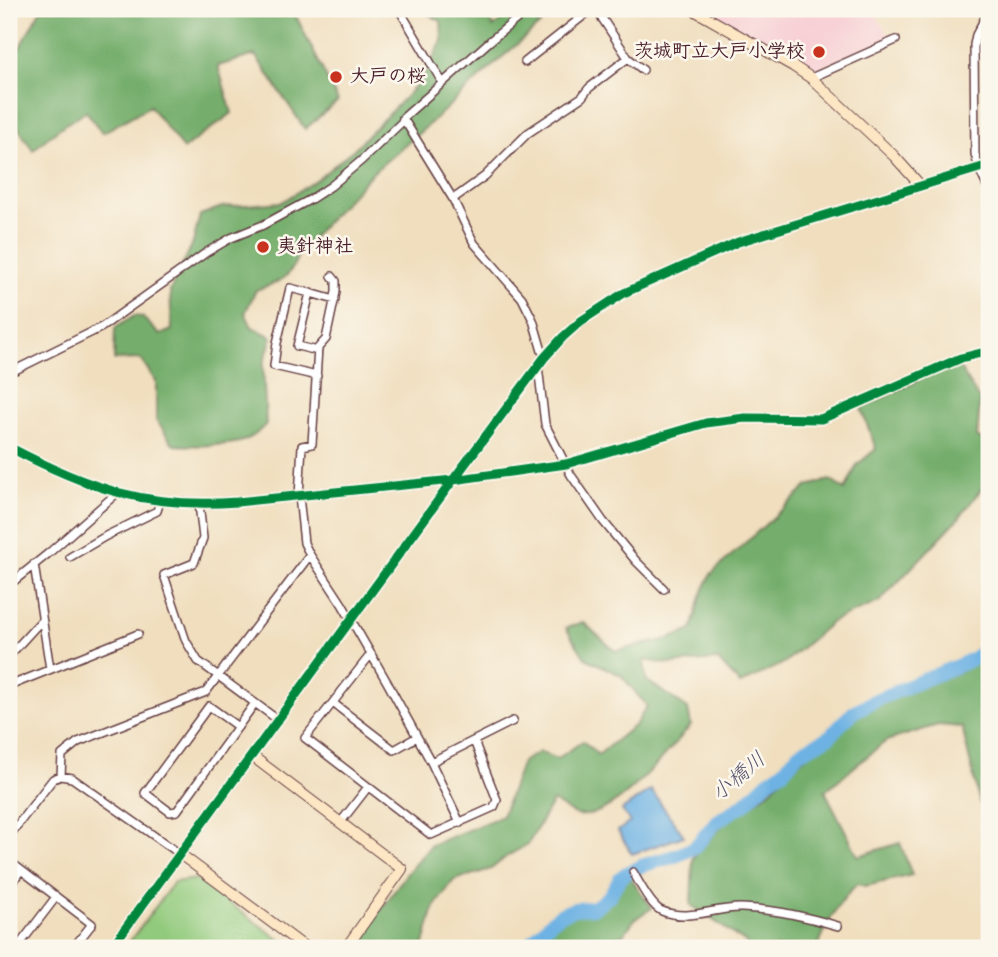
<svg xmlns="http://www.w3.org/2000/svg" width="998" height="957" font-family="Kalam,'Klee One',sans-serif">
	<rect width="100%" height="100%" fill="#fbf7ec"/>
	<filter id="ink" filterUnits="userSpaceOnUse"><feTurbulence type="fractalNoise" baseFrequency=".0143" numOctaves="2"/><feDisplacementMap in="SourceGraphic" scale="14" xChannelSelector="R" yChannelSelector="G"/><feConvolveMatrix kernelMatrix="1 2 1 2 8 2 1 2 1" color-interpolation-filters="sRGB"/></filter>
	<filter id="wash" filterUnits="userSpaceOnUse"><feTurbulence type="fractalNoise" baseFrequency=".00686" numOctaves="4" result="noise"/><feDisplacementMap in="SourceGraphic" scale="28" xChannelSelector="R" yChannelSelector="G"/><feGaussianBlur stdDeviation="1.57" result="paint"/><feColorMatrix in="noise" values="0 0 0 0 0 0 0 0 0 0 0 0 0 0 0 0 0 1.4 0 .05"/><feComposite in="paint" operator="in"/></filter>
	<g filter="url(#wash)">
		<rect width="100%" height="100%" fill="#f0debe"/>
		<!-- built -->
		<path fill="#f7cfd4" d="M705,9h167l18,28 -74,32 -4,-1z"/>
		<!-- green -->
		<path fill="#92ca7d" stroke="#6e7454" stroke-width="2" d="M196,879l95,69h-166l49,-66z"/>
		<!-- forest -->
		<path fill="#75ae6c" stroke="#60664c" stroke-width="2" d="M41,9h256l-4,1 45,91 -33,28 -50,-74 -37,11 14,47 -49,36 -33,-43 -48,27 -16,-22 -28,18 -25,21 -17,-25 -7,4v-71l8,-6z
			M424,9h62l7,18 24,-18 40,1 -57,49 -75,69 -54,46 -72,78c-8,27 -19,30 -43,38l-11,23 7,14 20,10 -9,28 3,59c-7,7 -13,14 -23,17 -15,5 -52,5 -69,4l-18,-25v-38l-15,-23 -27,1 1,-32 19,-12 8,1 18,18 12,-5 -2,-39 23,-48 7,-28 22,-8 60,-5 37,-24 35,-29 67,-68 21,-40 -1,-20 -11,-6z
			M956,362l24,39 -3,37 12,3v38l-31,40 -79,83 -46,19 -49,42 -44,21 -22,-24 -49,4 -25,-4 2,20 42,29 3,16c-22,25 -77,96 -114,90 -7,-2 -17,-10 -24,-14l-25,43 -22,13 -15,12 -37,11 -20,27 -11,41h-69l53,-75 24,-28 71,-29 20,-54 17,-10 18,7 26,-18 15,14 38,-31 11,-18 -26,-31 -36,-17 -19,-30 17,-6 32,29 54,-12 23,-9 9,-34 10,-22 97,-88 22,-6 15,10 12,-25 19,-16 -15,-41z
			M989,653v150l-9,1 -18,-77 -24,-2 -52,16 -61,50 33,65 42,-13 12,32 -46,11 -9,-2c-18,17 -32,41 -39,64h-69l-3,-5 -55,-38 2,-47 29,-33 43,-30 40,-38 58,-47 98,-39z
			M630,877l22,31 -17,11 -11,15 -36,14 -53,-1 16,-20 21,-13 29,-6 19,-22z"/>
		<!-- water -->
		<path fill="#6eb2e3" stroke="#5c6887" stroke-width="2" d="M651,790l33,46 -52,18 -14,-23 12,-9 -8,-12z"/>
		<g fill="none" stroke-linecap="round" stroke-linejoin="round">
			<!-- river -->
			<path stroke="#6eb2e3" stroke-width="14" d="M526,948l25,-26 9,-7 14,-6 19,-1 8,-5 9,-8 10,-17 5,-4 16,-8 37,-11 17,-8 21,-25 28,-18 24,-23 15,-10 16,-18 30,-16 14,-15 12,-11 23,-12 86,-36 12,-6 13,-12"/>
		</g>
	</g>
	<g filter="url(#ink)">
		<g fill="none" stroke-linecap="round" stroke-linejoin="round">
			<defs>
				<path id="street" d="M399,9l43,73
					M529,9l-39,32 -87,77 50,81 21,44 48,55 11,22 11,38
					M596,9l32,49 15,12
					M989,10l-13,25 -2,10 1,109 4,15 10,21
					M525,62l67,-53
					M811,78l85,-38
					M453,199l32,-23 43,-43 54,-36 7,-9 39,-30
					M332,276l4,5v11l-10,47 -8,9 -6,96 -10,2 -3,50 5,47 6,12 32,49 45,78 44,80 29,61
					M310,293l-20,-5 -13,55 -3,23 43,10
					M318,351l-21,-5 13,-53 25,7
					M538,366l7,58 26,51 32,46 33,40 28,28
					M9,373l93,-46 105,-75 24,-14 32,-13 48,-26 20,-13 31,-26 42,-40
					M453,480l113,-16 140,-41 39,-5 76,1 140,-61 28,-7
					M199,504l4,34 -9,25 -30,12 22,66 12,20 80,59
					M70,557l36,-21 51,-25 3,-10
					M34,564l16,105
					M9,585l41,-33 67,-59
					M371,654l-66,84 126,97 63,-28 3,-7 -23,-59
					M9,656l32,-35
					M9,686l129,-52
					M333,703l61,47 23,-13
					M238,727l-29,-21 -64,87 25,19 7,-1 78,-108
					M431,762l82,-41
					M61,776l1,-21 16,-13 128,-50 104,-137
					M340,823l28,-36
					M9,836l44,-57 8,-3 11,2 108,76
					M9,861l12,9 -12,17
					M21,870l71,54 -19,24
					M633,872c6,10 18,35 29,39 27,11 53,-4 80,-3 32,1 66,9 96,18
					M17,948l39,-51"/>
				<path id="secondary" d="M692,9l101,57 18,12 83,78 26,29
					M9,447c78,41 138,62 228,55l216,-22
					M252,756l150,113 -56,79
					M180,854l126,94
					M111,948l342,-468 91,-122 19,-21 18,-16 43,-28 114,-51 251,-77"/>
			</defs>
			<!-- street casing -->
			<use href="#street" stroke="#633c41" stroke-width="10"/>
			<!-- secondary casing -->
			<use href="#secondary" stroke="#633c41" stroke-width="12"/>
			<!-- street -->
			<use href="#street" stroke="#fff" stroke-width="7"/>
			<!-- secondary -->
			<use href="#secondary" stroke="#fce6c4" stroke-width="10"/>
			<defs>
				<path id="cycleway" d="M9,447c78,41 138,62 228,55l216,-22 113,-16 140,-41 39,-5 76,1 140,-61 28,-7
					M111,948l342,-468 91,-122 19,-21 18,-16 43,-28 114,-51 251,-77"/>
			</defs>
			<!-- cycleway casing -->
			<use href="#cycleway" stroke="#fbf7ec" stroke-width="13"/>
			<!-- cycleway -->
			<use href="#cycleway" stroke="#00873e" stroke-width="9"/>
		</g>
	</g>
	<!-- markers -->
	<g fill="#c8321e" stroke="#fbf7ec" stroke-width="2.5">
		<circle cx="819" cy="52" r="7"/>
		<circle cx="336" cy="77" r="7"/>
		<circle cx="263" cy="247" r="7"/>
	</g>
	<g text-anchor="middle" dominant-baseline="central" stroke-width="5" stroke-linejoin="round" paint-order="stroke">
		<!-- poi labels -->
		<g font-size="19" font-weight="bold" fill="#4a1f2b" stroke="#fbf7ec" text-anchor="start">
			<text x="805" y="52" text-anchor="end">茨城町立大戸小学校</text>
			<text x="350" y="77">大戸の桜</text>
			<text x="277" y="247">夷針神社</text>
		</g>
		<!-- water labels -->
		<g font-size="21" font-style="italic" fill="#57526b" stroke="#fbf7ec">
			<text transform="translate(739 777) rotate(-40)">小橋川</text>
		</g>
	</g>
	<!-- margin -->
	<rect width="998" height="957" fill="none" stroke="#fbf7ec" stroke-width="35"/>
</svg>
